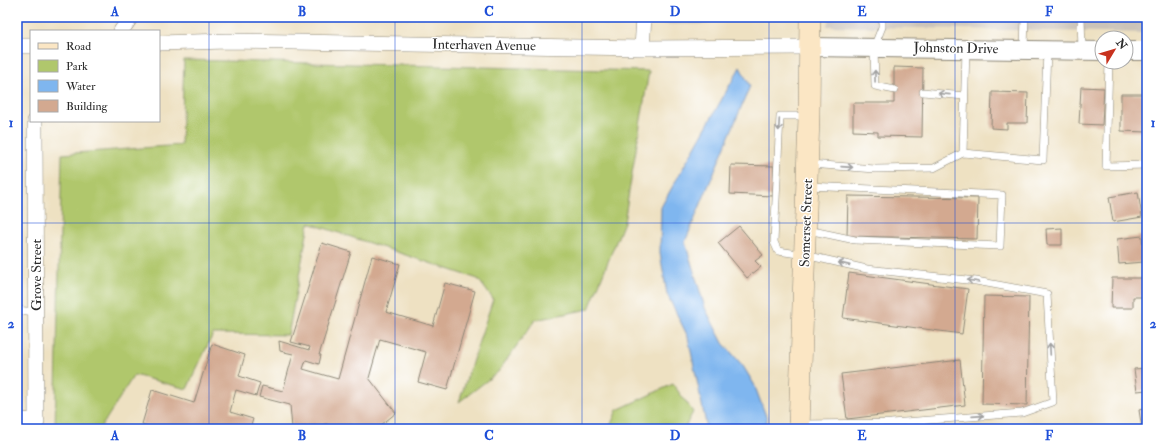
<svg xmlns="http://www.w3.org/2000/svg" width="1164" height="446" font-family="'IM FELL Double Pica',serif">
	<rect width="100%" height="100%" fill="#fff"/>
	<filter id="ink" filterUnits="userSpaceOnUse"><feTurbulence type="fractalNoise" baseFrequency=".025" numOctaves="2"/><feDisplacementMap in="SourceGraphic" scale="8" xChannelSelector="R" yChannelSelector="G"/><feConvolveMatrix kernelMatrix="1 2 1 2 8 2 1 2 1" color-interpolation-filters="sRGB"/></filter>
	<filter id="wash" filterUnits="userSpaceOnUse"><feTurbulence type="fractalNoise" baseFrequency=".012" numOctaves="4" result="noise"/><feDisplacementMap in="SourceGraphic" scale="16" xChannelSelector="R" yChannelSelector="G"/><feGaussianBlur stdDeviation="0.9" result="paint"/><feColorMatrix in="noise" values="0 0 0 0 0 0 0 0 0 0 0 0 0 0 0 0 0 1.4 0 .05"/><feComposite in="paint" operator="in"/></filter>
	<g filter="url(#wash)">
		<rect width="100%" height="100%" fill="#eee1c2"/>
		<!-- industrial -->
		<path fill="#cbc3b8" d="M602,17h108l-3,7 -105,1z
			M830,17h317v16l-320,-7z"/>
		<!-- green -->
		<path fill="#b0c76c" stroke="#6e794c" d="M184,60l465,11 -25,151 -35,87 -54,11 -37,52 -39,30 34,-103 -15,-20 -169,-56 -21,112 -75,-1 -26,55 -53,-14 -34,54h-45l7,-275 119,-9z
			M673,384l20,28 -9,17h-75l8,-19z"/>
		<!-- water -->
		<path fill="#7fb6ef" stroke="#55708d" d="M740,67l10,19 -65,156 20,66 18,35 20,23 11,18 13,35 -1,10h-59l-19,-92 -21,-43 -7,-41 1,-46z"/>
		<g id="blocks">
			<!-- building -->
			<path fill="#d3a990" d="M921,17h20v3l-20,1z
				M894,67l29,1 -1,69 -44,-1v-4l-25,-1v-28h41z
				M1081,87l23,1 -2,37 -23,-1z
				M992,92l36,1 -1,30h-20v6l-16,-1z
				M1121,94h26v38l-26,-1z
				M731,165l43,1 -1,30 -43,-2z
				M1138,192l4,25 -29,5 -4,-25z
				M848,196l130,2 -1,41 -130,-3z
				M739,226l24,29 -8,6 6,6 -14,11 -29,-35z
				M1062,228v17h-15l-1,-16z
				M1142,236l2,26 -25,2 -2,-25z
				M322,243l29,9 -32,103h2l-2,9 -13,-4 -3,9 35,10 34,-123 28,8 -14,48 47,14 12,-43 30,8 -28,99 -29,-8 8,-30 -46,-13 -11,39 27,35 -20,16h-12l-14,-4 -1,4h-18l-4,-5 -35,4 -2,-23 -31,-8 3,-11 21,5 10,-37 -13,-3 -1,-10 30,9 1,-3 -19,-5z
				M849,273l119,16 -6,45 -119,-16z
				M1112,278h35v19h-14v11h-22z
				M984,296l45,1 -2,108 -45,-1z
				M212,344l33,11 -6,21 21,7 -4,13 -20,-6 -6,22 23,7 -3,10h-91l-17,-5 10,-34 42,13z
				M960,360l5,45 -118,14 -6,-45z
				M1147,368v22l-10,1 -3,-22z
				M1147,408v21h-5l-3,-19z"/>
		</g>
	</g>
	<g filter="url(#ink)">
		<use href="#blocks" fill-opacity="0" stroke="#8c8676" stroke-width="1"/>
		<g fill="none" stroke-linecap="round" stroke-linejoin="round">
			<defs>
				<path id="service" d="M882,17v10l-8,20 1,39 20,4
					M1081,17l1,34
					M1024,49l1,-32
					M1109,62l-3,104 41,-1
					M923,92l41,4
					M963,153l3,-104
					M810,164l65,5 59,-1 29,-15 80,7 4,-110
					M808,230l47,10 145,6 2,-51 -194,-9
					M17,310l19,2
					M801,424l90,-1 131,-10 31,-11 -6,-108 -71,-13 -109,-12 -62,-14 -27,-4 -4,-9 6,-126h27"/>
				<path id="minor" d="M121,31l10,-14
					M159,43l68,-2 415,7 167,-1
					M17,46h14
					M642,48l2,-31
					M35,121l1,308
					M17,420l20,1"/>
				<path id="tertiary" d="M809,47l293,4
					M1126,51h21"/>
				<path id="secondary" d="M799,429l10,-313 1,-99"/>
			</defs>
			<!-- service casing -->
			<use href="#service" stroke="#8c8676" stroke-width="8"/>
			<!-- minor casing -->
			<use href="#minor" stroke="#8c8676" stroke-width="16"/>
			<!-- tertiary casing -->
			<use href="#tertiary" stroke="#8c8676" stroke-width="20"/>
			<!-- secondary casing -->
			<use href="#secondary" stroke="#8c8676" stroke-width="22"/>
			<!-- service -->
			<use href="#service" stroke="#fff" stroke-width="7"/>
			<!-- minor -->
			<use href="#minor" stroke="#fff" stroke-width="15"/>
			<!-- tertiary -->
			<use href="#tertiary" stroke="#fff" stroke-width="18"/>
			<!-- secondary -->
			<use href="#secondary" stroke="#fbe6c4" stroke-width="21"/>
		</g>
		<!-- one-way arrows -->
		<defs><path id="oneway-shaft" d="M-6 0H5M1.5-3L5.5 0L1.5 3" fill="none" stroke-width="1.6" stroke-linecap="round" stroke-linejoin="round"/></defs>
		<g stroke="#a0a0a0">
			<use href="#oneway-shaft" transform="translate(875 76) rotate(-91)"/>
			<use href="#oneway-shaft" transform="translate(944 94) rotate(-174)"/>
			<use href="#oneway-shaft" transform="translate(779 125) rotate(93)"/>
			<use href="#oneway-shaft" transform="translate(847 167) rotate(4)"/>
			<use href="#oneway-shaft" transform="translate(844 264) rotate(-167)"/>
			<use href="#oneway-shaft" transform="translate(973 281) rotate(-172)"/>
			<use href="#oneway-shaft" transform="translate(1050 349) rotate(-93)"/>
			<use href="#oneway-shaft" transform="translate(978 416) rotate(-4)"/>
		</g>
	</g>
	<!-- grid -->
	<path fill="none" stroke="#1d4ed8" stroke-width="1" stroke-opacity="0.55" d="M209,17v412M395,17v412M582,17v412M769,17v412M955,17v412M17,223h1130"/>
	<g text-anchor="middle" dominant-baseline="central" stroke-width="3" stroke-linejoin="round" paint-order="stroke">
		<!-- street labels -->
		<g font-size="14" fill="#2b2b2b" stroke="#fff">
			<text transform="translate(484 45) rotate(1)">Interhaven Avenue</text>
			<text transform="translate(956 48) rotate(1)">Johnston Drive</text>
			<text transform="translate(806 223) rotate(-88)">Somerset Street</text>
			<text transform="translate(36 275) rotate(-90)">Grove Street</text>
		</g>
	</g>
	<!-- margin -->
	<rect width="1164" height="446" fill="none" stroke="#fff" stroke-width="44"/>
	<!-- legend -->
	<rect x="30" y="30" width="130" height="92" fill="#ffffff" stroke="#aaaaaa"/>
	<rect x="38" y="43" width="20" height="6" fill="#fbe6c4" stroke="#aaaaaa"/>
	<text x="66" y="50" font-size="12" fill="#2b2b2b">Road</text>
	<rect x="38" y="60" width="20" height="12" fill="#b0c76c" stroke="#aaaaaa"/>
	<text x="66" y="70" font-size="12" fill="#2b2b2b">Park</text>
	<rect x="38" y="80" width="20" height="12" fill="#7fb6ef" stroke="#aaaaaa"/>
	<text x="66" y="90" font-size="12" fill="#2b2b2b">Water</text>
	<rect x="38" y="100" width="20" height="12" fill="#d3a990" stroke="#aaaaaa"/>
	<text x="66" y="110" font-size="12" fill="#2b2b2b">Building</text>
	<!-- north arrow -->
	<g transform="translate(1114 50) rotate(52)"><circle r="19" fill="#ffffff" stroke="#aaaaaa"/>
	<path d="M0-3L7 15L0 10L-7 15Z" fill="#c8321e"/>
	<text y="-6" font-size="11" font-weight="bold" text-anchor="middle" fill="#2b2b2b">N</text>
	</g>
	<rect x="22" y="22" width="1120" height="402" fill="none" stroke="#1d4ed8" stroke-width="1.5"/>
	<g font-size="13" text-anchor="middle" font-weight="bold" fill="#1d4ed8">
		<text x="115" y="16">A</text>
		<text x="302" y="16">B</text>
		<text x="489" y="16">C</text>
		<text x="675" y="16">D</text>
		<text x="862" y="16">E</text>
		<text x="1049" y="16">F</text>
		<text x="11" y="127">1</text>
		<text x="1153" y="127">1</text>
		<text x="11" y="328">2</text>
		<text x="1153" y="328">2</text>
		<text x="115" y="440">A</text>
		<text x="302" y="440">B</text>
		<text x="489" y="440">C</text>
		<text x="675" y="440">D</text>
		<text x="862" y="440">E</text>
		<text x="1049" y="440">F</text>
	</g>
</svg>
